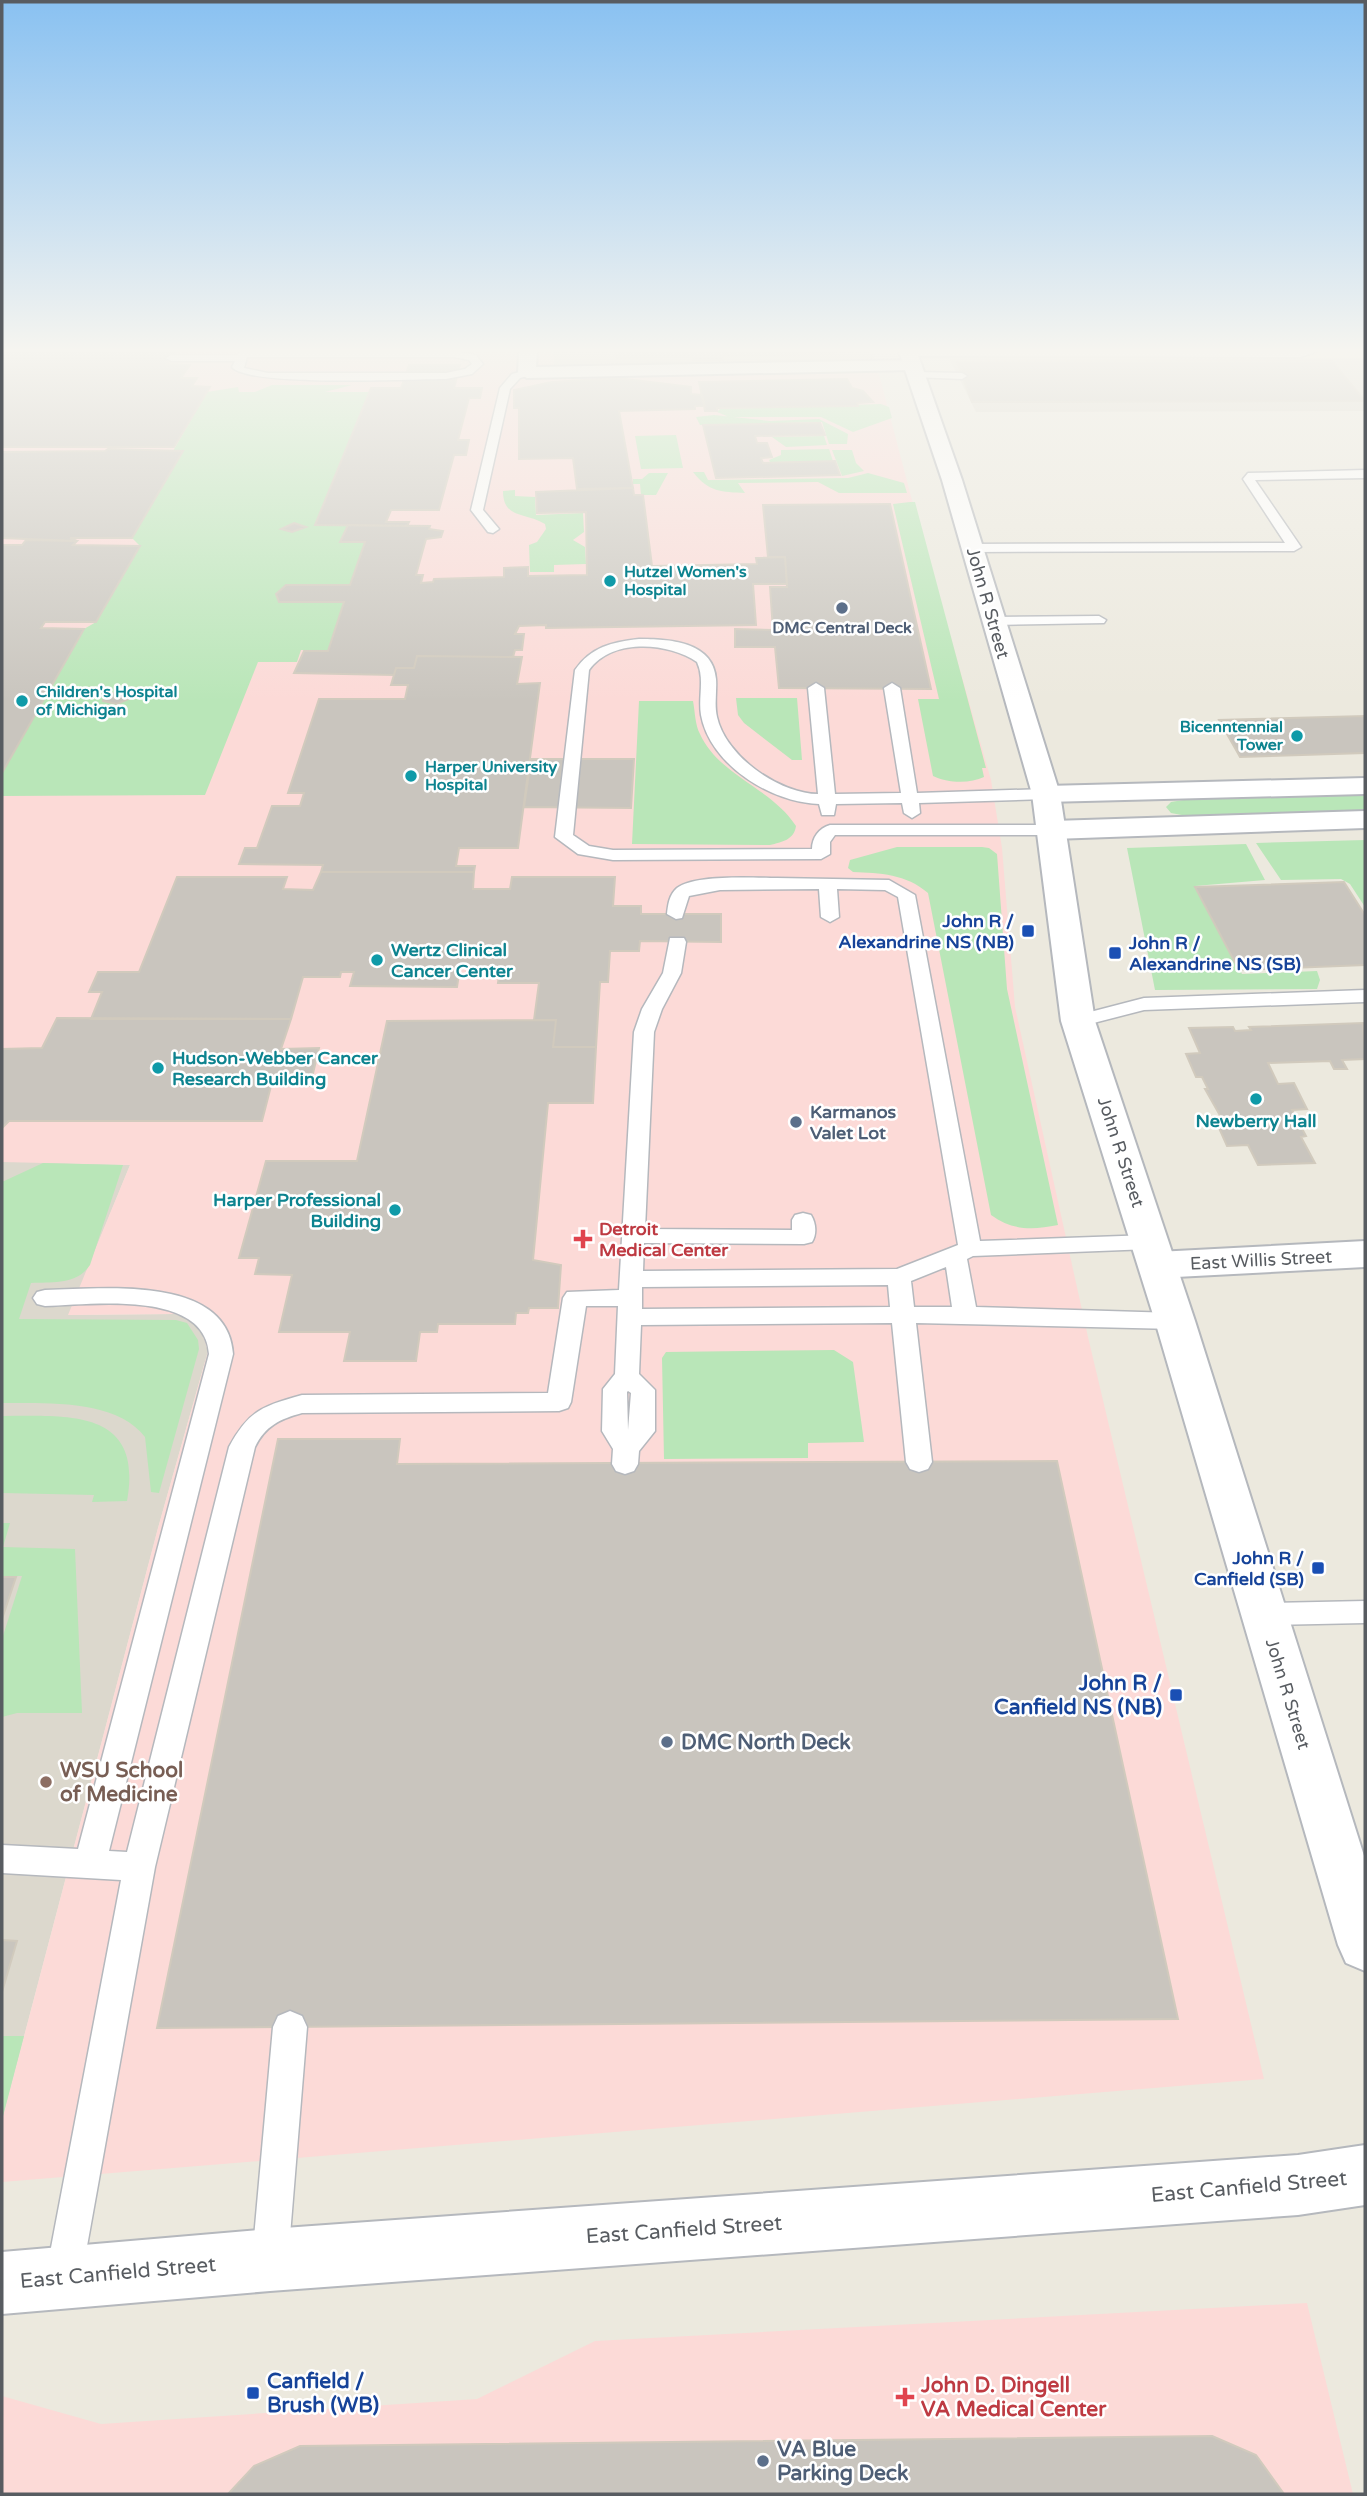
<svg xmlns="http://www.w3.org/2000/svg" width="1367" height="2496" font-family="'Varela Round',sans-serif">
	<rect width="100%" height="100%" fill="#ece9de"/>
	<!-- commercial -->
	<path fill="#fff4d1" d="M946,352h419v8l-416,-2z"/>
	<!-- education -->
	<path fill="#dcd8cd" d="M554,352h318l3,7 -321,8z
		M949,358h415l1,53 -389,1z
		M2,1161l128,4 -61,150 106,-1 24,10 9,27 -50,177 -156,592z"/>
	<!-- medical -->
	<path fill="#fcdad7" d="M2,352h552v15l321,-8 38,145 78,276 11,68 13,159 73,330 176,742 -1262,103v-62l156,-592 50,-177 -9,-27 -24,-10 -107,1 62,-150 -128,-3z
		M1307,2303l46,191h-1351v-98l99,28 376,-25 118,-58z"/>
	<!-- green -->
	<path fill="#b9e6b8" d="M272,385h80l-27,7h44l-54,132 33,1 -7,17h24l-15,43h-64l-10,9 3,8h65l-16,49 -27,-1 -4,12h-39l-53,133 -203,1v-23l82,-144 12,-7 44,-76 -8,-8 50,-87h-9l34,-59 31,-5 1,5h16z
		M881,404l8,3 3,11 -39,14 -32,-15h-92l-12,-5 3,-3z
		M714,415l56,6 49,-2 29,15 -1,10h-18l-7,-22 -122,3 -4,-8z
		M676,435l7,33 -42,1 -6,-33z
		M824,436l3,9 -41,2 -14,-10z
		M829,449l4,12 -63,1 -1,-2 12,-5v-5z
		M832,450h20l4,13 8,8 -22,5z
		M693,472h11l4,8 140,-2 20,-5 36,10 3,10h-68l-21,-11 -80,1 7,10c-23,-1 -37,-1 -52,-21z
		M649,473h19l-12,22h-15l-1,-11h-7v-5h9z
		M515,490v6l20,1 1,18 47,-2 1,19 -11,8 12,7 1,17 -32,1v7h-24l-1,-27 8,-3 9,-13 -1,-5c-20,-12 -42,-5 -42,-33z
		M910,502h5l71,266h-4l2,9c-14,7 -37,6 -51,-1l-15,-77h21l-46,-195z
		M736,698h61l5,62h-10l-48,-37 -6,-8z
		M639,701h54c2,10 2,24 7,33 19,42 72,54 96,92 -2,14 -14,16 -26,19l-138,-1z
		M1365,794v17l-178,5 -16,-3 -5,-6 5,-5 12,-2z
		M1365,840v67l-15,-23 -9,-5 -60,1 -25,-37z
		M1246,844l19,36 -70,6 47,88 75,-3 3,9 -3,9 -162,1 -28,-142z
		M897,847h85l7,1 8,6 10,135 51,236c-25,5 -45,6 -67,-10l-63,-322c-22,-19 -48,-20 -75,-21l-5,-4 2,-8z
		M43,1163l80,2 -33,100c-13,20 -38,17 -59,18l-12,36 157,1 11,3 11,17 1,9 -40,144 -8,-1 -6,-55c-28,-38 -100,-34 -143,-34v-221z
		M834,1350l19,12 11,80 -56,1v15l-144,1 -2,-101 4,-6z
		M2,1416c65,0 142,-8 125,85l-35,1 2,-7 -92,-2z
		M2,1523h8l-7,24 72,2 7,164h-65l-15,4v-78l20,-63h-20z
		M2,2036h22l-22,84z"/>
	<!-- building -->
	<path fill="#c9c5be" stroke="#d1cabd" stroke-width="2" d="M2,352h173l-8,12 23,1 -9,13h16l-5,8 18,1 -36,60h-172z
		M616,352h217l1,2 -112,2 1,4 -30,1 -1,-4 -75,1z
		M1313,361h19l33,40 -393,1 -15,-40z
		M409,365h51l-6,23h28l-2,10h-11l-11,42h11l-3,15h-12l-15,55h-48l-5,12h23l-2,4 -92,-1 56,-137h30z
		M617,378l74,9v7l11,1 3,11h-10v3l-76,2 14,77 -56,1 -4,-31 -54,1v-51h-5v-18l38,-8z
		M847,379l5,9 11,3 10,11 -16,1 1,3 -141,2v3h-12l-6,-29z
		M820,423l5,12 -70,1 2,7h10l5,14 -11,1 2,5 72,-2 5,14 -124,3 -13,-53z
		M108,449l75,2 -51,87h-62l7,3 -75,-3v-86l103,-1z
		M633,488l1,7h9l9,71 105,-2 -1,-6 29,-1 2,27h-34l3,41 -210,3v-3l-27,1 -4,8h9l-2,16h-7l-2,7 -96,-1 -3,12h-18l-2,7 -100,-2 10,-22h24l16,-49h-65l-3,-8 10,-9h64l15,-43h-25l8,-17 82,1 -1,3 14,2 -2,6 -15,2 -10,36h7l-2,8 12,-1 1,-3 70,-2v-9l24,-1v9l59,-1 -1,-63 -49,1 -1,-21z
		M890,504l41,185 -152,-1 -4,-41h-40v-18l38,1 -3,-43h17l-2,-30h-17l-5,-52z
		M294,523l12,4 -14,5 -11,-3z
		M26,540l51,1 -4,4 67,1 -44,76h-51l-4,6 43,1 -82,144v-228h20z
		M417,656l105,1 -5,27 23,-1 -22,165h-59l-3,18h19l-1,6h-153l2,-7 -84,-1 6,-16h12l15,-42h28l4,-13h-16l31,-94h86l3,-14h-17l5,-17h18z
		M118,692l8,1 5,5 -14,6 -14,-3 2,-6z
		M1365,716v37l-125,4 -21,-37z
		M531,759h103l-3,49 -107,-1z
		M321,872h153l-1,17h37l2,-12h103l-2,29h28v8h80v28l-81,-1 -1,10h-29l-2,31h-8l-4,65h-43l3,-27h-22l5,-37h-41l2,-15h-40l-3,19 -107,-1 4,-14h-13l-1,5h-37l-12,42h-200l11,-27h-13l9,-20h41l38,-95h110l-4,12 30,1z
		M1344,882l21,33v50l-126,5 -44,-83z
		M57,1018l234,1 -10,30 38,-1 -9,38h-39l-9,35h-253l-7,7v-79l40,-1z
		M556,1020l-3,27h43l-3,56h-45l-15,157 28,5 -3,43h-29l-1,5h-12l-1,11h-77l-1,8h-17l-4,29h-72l6,-29h-71l13,-57 -37,-1 4,-16h-20l27,-97h91l30,-140z
		M1363,1023l2,36 -23,1 5,9h-13l-4,-8 -62,2 10,21 16,-1 13,26 -15,1 14,26 -5,1 14,26 -57,2 -10,-20 -21,1 -12,-27h7l-17,-30h3l-6,-12h-6l-10,-23 14,-1 -11,-25 44,-1 2,4 16,-1 -2,-3z
		M278,1439h122l-3,25 660,-3 121,558 -1021,9z
		M2,1577h14l-14,42z
		M2,1940l15,1 -15,51z
		M1212,2436l44,19 28,39h-1056l26,-28 46,-20z"/>
	<g fill="none" stroke-linecap="round" stroke-linejoin="round">
		<defs>
			<path id="service" d="M240,352h220l16,3 7,9 -11,10 -26,5c-34,0 -198,8 -214,-12l3,-6h-64l-5,-3 5,-3h67zM247,357h207l15,3 3,4 -7,5 -19,4h-178l-24,-5z
				M905,352h410l-14,5 -392,-1z
				M527,370l5,3 -1,2 -11,3 -10,11 -27,121 16,19 -6,4 -5,-1 -17,-22 29,-122 12,-14z
				M917,372l45,1 5,3 -5,3 -49,-2v-4z
				M1365,470v8l-110,2 46,67 -7,4 -322,1 -7,-4 7,-4 313,-1 -42,-64 5,-6z
				M1099,616l7,4 -2,3 -110,2 -7,-4 7,-4z
				M639,639c29,0 74,2 77,40 1,12 -2,25 1,38 9,40 62,76 101,77l-10,-106 8,-5 8,5 11,106 66,-1 -17,-105 8,-5 8,5 17,105 129,-4 8,5 -8,5 -127,4 1,10 -8,5 -8,-5 -2,-10 -66,1 -2,11h-12l-3,-11c-47,-1 -109,-39 -118,-89 -3,-18 4,-36 -4,-53 -29,-20 -85,-24 -108,8l-16,165 16,11 24,4 199,-1c0,-11 7,-21 18,-24h223l8,5 -8,5h-218l-5,7v12l-9,5 -208,1 -35,-6 -23,-17 20,-167c16,-23 37,-28 64,-31z
				M777,878l112,2 26,15 65,346 170,-6 8,2 3,5 -3,5 -8,2 -177,7 -6,3 9,48 199,6 8,2 4,6 -4,6 -8,2 -259,-6 16,139 -4,7 -9,3 -9,-3 -4,-7 -14,-139 -251,2 -2,49 16,16v41l-16,20 -1,13 -4,7 -9,3 -9,-3 -4,-7 1,-15 -11,-18 1,-42 12,-15 3,-68h-32l-15,96 -3,6 -9,3 -257,2c-22,6 -37,13 -47,34l-100,420 -73,407 -5,13 -13,5 -13,-5 -5,-13 75,-394 -119,-7v-28l76,4 131,-495c-4,-65 -119,-49 -164,-48l-8,-2 -4,-6 4,-6 8,-2c56,-1 183,-16 188,64l-124,497 18,1 102,-405c20,-37 34,-41 73,-52l246,-2 15,-95 4,-6 52,-2 15,-258 8,-23 21,-36 7,-35h14l2,4 -5,31 -19,36 -8,23 -9,197 147,1v-10l3,-5 8,-2 8,2c5,8 6,19 1,27l-8,2 -160,-1 -1,28 254,-2 61,-24 -60,-348 -13,-7 -48,-1 2,28 -9,5 -9,-5 -2,-28 -99,1 -31,6 -7,22 -6,1 -9,-5c1,-9 2,-19 10,-26 18,-14 77,-10 100,-10zM946,1267l6,40h-38l-3,-26zM888,1285l2,22 -248,2v-22zM628,1391l3,2 -3,37 -1,-38z
				M1365,990v12l-221,8 -66,17 -10,-6 3,-4 73,-19z
				M1365,1601v22l-101,2 -10,-3 -4,-8 4,-8 10,-3z
				M290,2011l12,5 5,11 -19,233 -5,13 -13,5 -13,-5 -5,-13 21,-233 5,-11z"/>
			<path id="minor" d="M519,352h18l-1,15 377,-7 9,5 -9,5 -386,8 -9,-5z
				M1365,778v16l-319,8 -10,-2 -4,-6 4,-6 10,-2z
				M1365,811v17l-312,11 -10,-3 -4,-6 4,-6 10,-3z
				M1365,1241v26l-208,11 -14,-4 -5,-9 5,-9 14,-4z
				M1365,2145v60l-67,10 -1028,76 -268,23v-62l268,-23 1028,-74z"/>
			<path id="tertiary" d="M899,352h18l45,128 98,314 35,227 100,300 170,538v112l-19,-8 -8,-18 -183,-624 -94,-300 -29,-227 -90,-314z"/>
		</defs>
		<!-- service casing -->
		<use href="#service" stroke="#b5b8bd" stroke-width="3"/>
		<!-- minor casing -->
		<use href="#minor" stroke="#b5b8bd" stroke-width="4"/>
		<!-- tertiary casing -->
		<use href="#tertiary" stroke="#b5b8bd" stroke-width="4"/>
		<!-- service -->
		<use href="#service" fill="#fff" fill-rule="evenodd"/>
		<!-- minor -->
		<use href="#minor" fill="#fff" fill-rule="evenodd"/>
		<!-- tertiary -->
		<use href="#tertiary" fill="#fff" fill-rule="evenodd"/>
	</g>
	<!-- sky -->
	<linearGradient id="sky" x2="0" y2="1"><stop stop-color="#89c1f1"/><stop offset="0.5" stop-color="#f6f5f0"/><stop offset="1" stop-color="#f6f5f0" stop-opacity="0"/></linearGradient>
	<rect width="1367" height="701" fill="url(#sky)"/>
	<!-- markers -->
	<g fill="#0f9aa8" stroke="#fff" stroke-width="2.5">
		<circle cx="610" cy="581" r="7"/>
		<circle cx="22" cy="701" r="7"/>
		<circle cx="1297" cy="736" r="7"/>
		<circle cx="411" cy="776" r="7"/>
		<circle cx="377" cy="960" r="7"/>
		<circle cx="158" cy="1068" r="7"/>
		<circle cx="1256" cy="1099" r="7"/>
		<circle cx="395" cy="1210" r="7"/>
	</g>
	<g fill="#5c6f8a" stroke="#fff" stroke-width="2.5">
		<circle cx="842" cy="608" r="7"/>
		<circle cx="796" cy="1122" r="7"/>
		<circle cx="667" cy="1742" r="7"/>
		<circle cx="763" cy="2461" r="7"/>
	</g>
	<g fill="#1a4fb4" stroke="#fff" stroke-width="2.5">
		<rect x="1021" y="924" width="14" height="14" rx="3.5"/>
		<rect x="1108" y="946" width="14" height="14" rx="3.5"/>
		<rect x="1311" y="1561" width="14" height="14" rx="3.5"/>
		<rect x="1169" y="1688" width="14" height="14" rx="3.5"/>
		<rect x="246" y="2386" width="14" height="14" rx="3.5"/>
	</g>
	<g fill="#e0444e" stroke="#fff" stroke-width="2.5">
		<path d="M579.5 1228.5h7v7h7v7h-7v7h-7v-7h-7v-7h7z"/>
		<path d="M901.5 2386.5h7v7h7v7h-7v7h-7v-7h-7v-7h7z"/>
	</g>
	<circle fill="#8d6e63" stroke="#fff" stroke-width="2.5" cx="46" cy="1782" r="7"/>
	<g text-anchor="middle" dominant-baseline="central" stroke-width="5" stroke-linejoin="round" paint-order="stroke">
		<!-- far-culture labels -->
		<g font-size="16" font-weight="bold" fill="#0d838f" stroke="#fff" text-anchor="start">
			<text x="624" y="572">Hutzel Women's<tspan x="624" dy="18">Hospital</tspan></text>
			<text x="36" y="692">Children's Hospital<tspan x="36" dy="18">of Michigan</tspan></text>
			<text x="1283" y="727" text-anchor="end">Bicenntennial<tspan x="1283" dy="18">Tower</tspan></text>
			<text x="425" y="767">Harper University<tspan x="425" dy="18">Hospital</tspan></text>
		</g>
		<!-- far-service labels -->
		<g font-size="16" font-weight="bold" fill="#4e5e75" stroke="#fff">
			<text x="842" y="628">DMC Central Deck</text>
		</g>
		<!-- street labels -->
		<g font-size="18" fill="#585c61" stroke="#fff">
			<text transform="translate(988 603) rotate(74)">John R Street</text>
			<text transform="translate(1121 1152) rotate(72)">John R Street</text>
			<text transform="translate(1261 1260) rotate(-3)">East Willis Street</text>
			<text transform="translate(1288 1694) rotate(73)">John R Street</text>
		</g>
		<!-- transit labels -->
		<g font-size="18" font-weight="bold" fill="#164399" stroke="#fff" text-anchor="end">
			<text x="1014" y="921">John R /<tspan x="1014" dy="21">Alexandrine NS (NB)</tspan></text>
			<text x="1129" y="943" text-anchor="start">John R /<tspan x="1129" dy="21">Alexandrine NS (SB)</tspan></text>
			<text x="1304" y="1558">John R /<tspan x="1304" dy="21">Canfield (SB)</tspan></text>
		</g>
		<!-- culture labels -->
		<g font-size="18" font-weight="bold" fill="#0d838f" stroke="#fff" text-anchor="start">
			<text x="391" y="950">Wertz Clinical<tspan x="391" dy="21">Cancer Center</tspan></text>
			<text x="172" y="1058">Hudson-Webber Cancer<tspan x="172" dy="21">Research Building</tspan></text>
			<text x="1256" y="1121" text-anchor="middle">Newberry Hall</text>
			<text x="381" y="1200" text-anchor="end">Harper Professional<tspan x="381" dy="21">Building</tspan></text>
		</g>
		<!-- service labels -->
		<g font-size="18" font-weight="bold" fill="#4e5e75" stroke="#fff" text-anchor="start">
			<text x="810" y="1112">Karmanos<tspan x="810" dy="21">Valet Lot</tspan></text>
		</g>
		<!-- health labels -->
		<g font-size="18" font-weight="bold" fill="#be3a42" stroke="#fff" text-anchor="start">
			<text x="599" y="1229">Detroit<tspan x="599" dy="21">Medical Center</tspan></text>
		</g>
		<!-- near-transit labels -->
		<g font-size="21" font-weight="bold" fill="#164399" stroke="#fff" text-anchor="end">
			<text x="1162" y="1683">John R /<tspan x="1162" dy="24">Canfield NS (NB)</tspan></text>
			<text x="267" y="2381" text-anchor="start">Canfield /<tspan x="267" dy="24">Brush (WB)</tspan></text>
		</g>
		<!-- near-service labels -->
		<g font-size="21" font-weight="bold" fill="#4e5e75" stroke="#fff" text-anchor="start">
			<text x="681" y="1742">DMC North Deck</text>
			<text x="777" y="2449">VA Blue<tspan x="777" dy="24">Parking Deck</tspan></text>
		</g>
		<!-- near-education labels -->
		<g font-size="21" font-weight="bold" fill="#785e54" stroke="#fff" text-anchor="start">
			<text x="60" y="1770">WSU School<tspan x="60" dy="24">of Medicine</tspan></text>
		</g>
		<!-- near-street labels -->
		<g font-size="21" fill="#585c61" stroke="#fff">
			<text transform="translate(1249 2187) rotate(-5)">East Canfield Street</text>
			<text transform="translate(684 2230) rotate(-4)">East Canfield Street</text>
			<text transform="translate(118 2273) rotate(-5)">East Canfield Street</text>
		</g>
		<!-- near-health labels -->
		<g font-size="21" font-weight="bold" fill="#be3a42" stroke="#fff" text-anchor="start">
			<text x="921" y="2385">John D. Dingell<tspan x="921" dy="24">VA Medical Center</tspan></text>
		</g>
	</g>
	<!-- border -->
	<rect width="1367" height="2496" fill="none" stroke="#585c61" stroke-width="7"/>
</svg>
